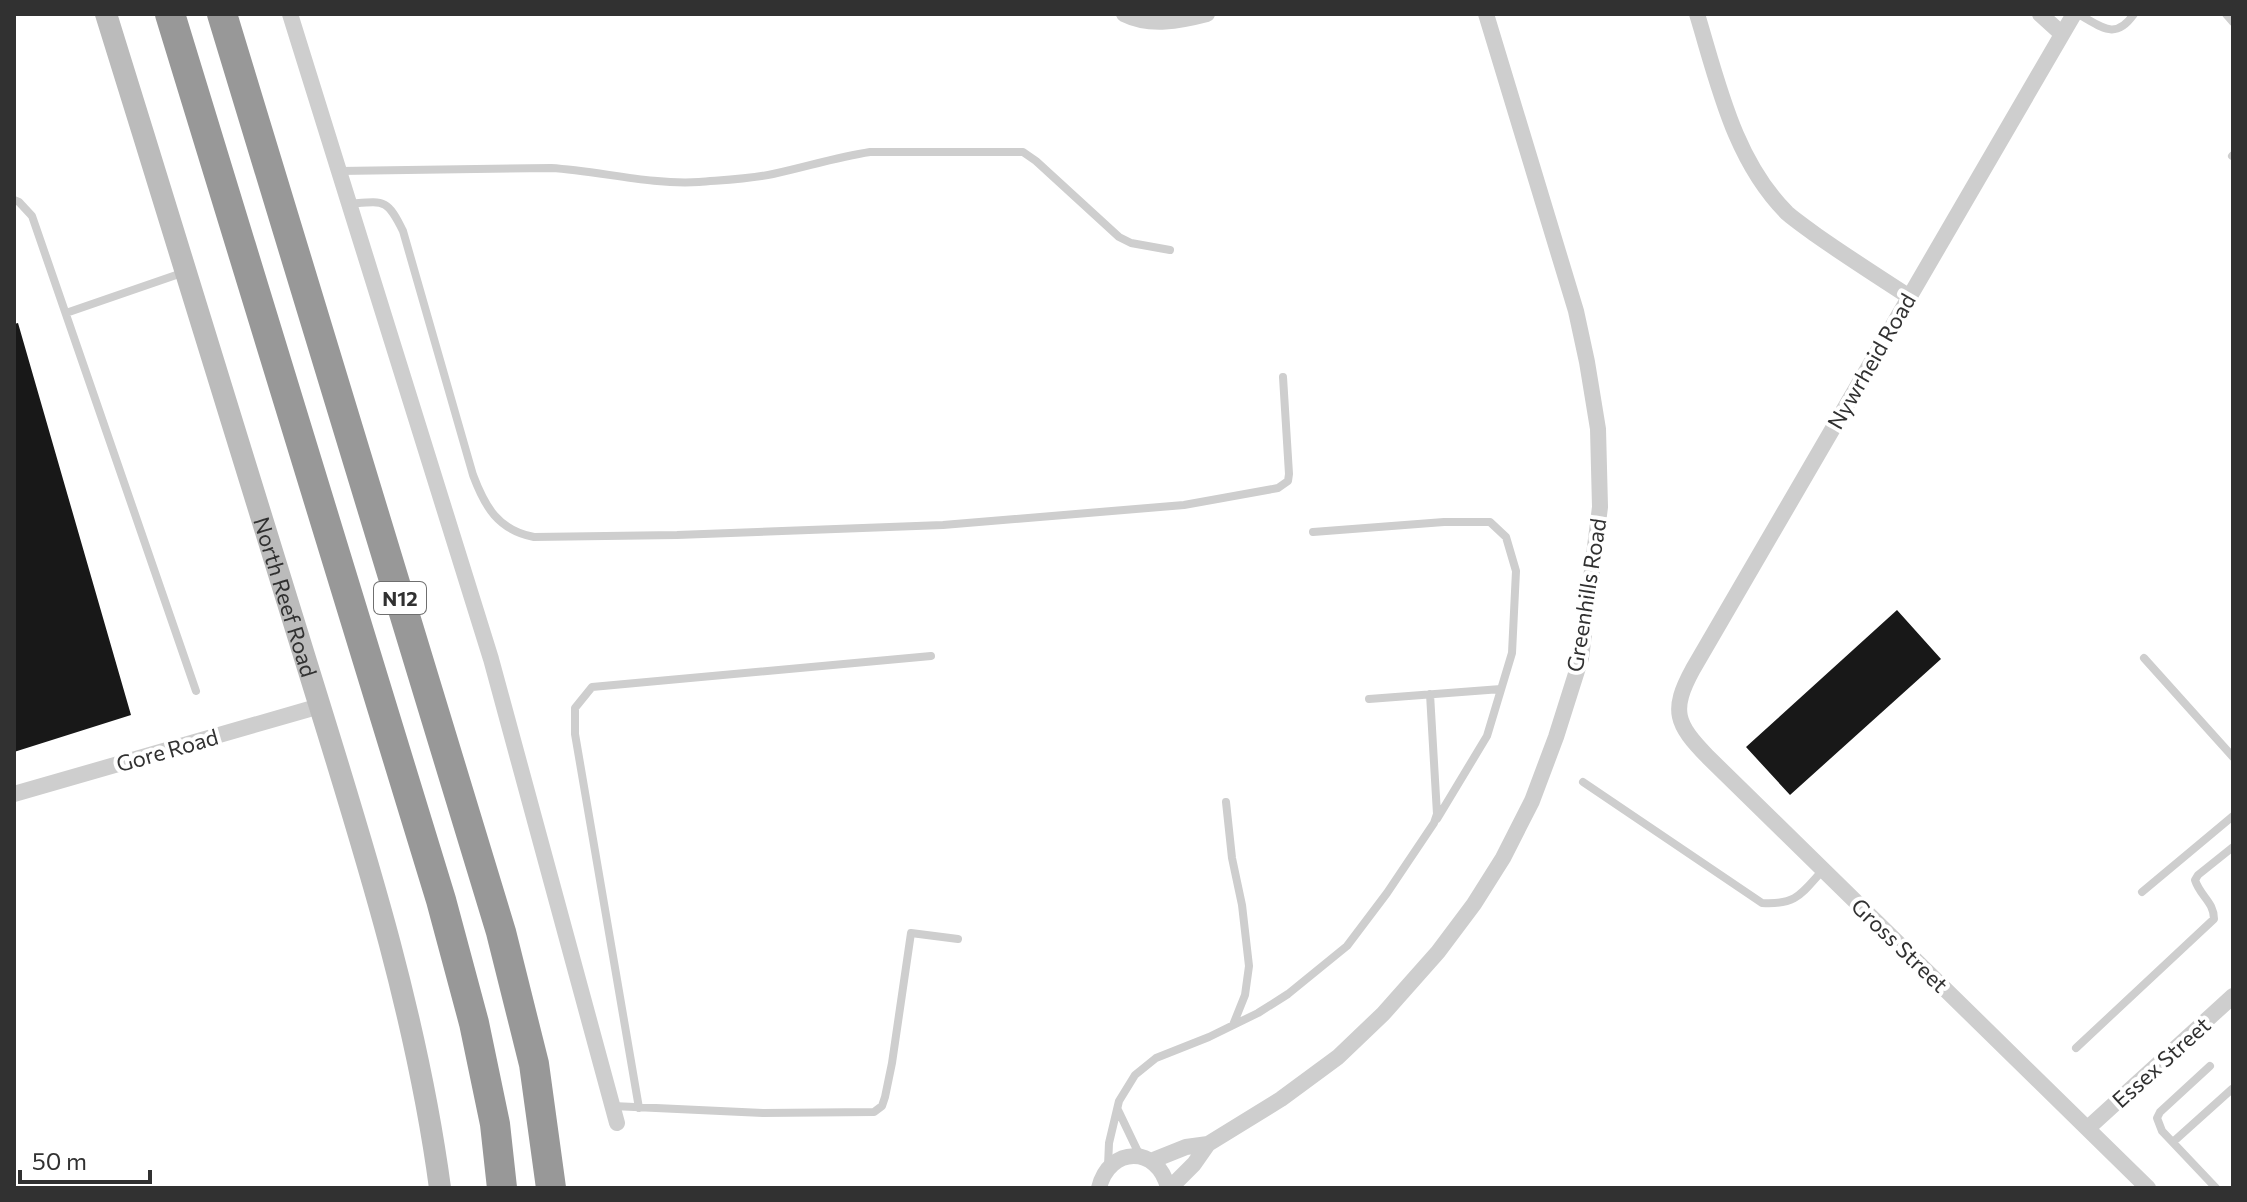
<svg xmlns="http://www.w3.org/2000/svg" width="2247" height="1202" font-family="Commissioner,sans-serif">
	<rect width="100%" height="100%" fill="#fff"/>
	<!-- building -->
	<path fill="#181818" d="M18,323l113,392 -117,37v-428z
		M1897,610l44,49 -151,136 -44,-48z"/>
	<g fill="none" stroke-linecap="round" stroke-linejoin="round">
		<!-- lane -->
		<path stroke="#cecece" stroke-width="8" d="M2078,14c24,13 37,27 56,0
			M2226,14l7,8
			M2232,156l1,-1
			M339,171l212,-3c49,3 99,17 148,14 24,-2 51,-3 74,-8 33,-7 64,-17 97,-22h153l13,9 83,76 12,6 39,7
			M14,200l5,2 13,14 164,475
			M349,204c35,-3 38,-6 54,27l70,244c12,32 25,55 61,62l143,-2 266,-10 241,-20 94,-17 10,-7 1,-7 -6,-97
			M66,313l116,-40
			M1313,532l131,-10h46l16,15 10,34 -4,82 -25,83 -50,83
			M2144,658l89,99
			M1369,699l132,-10
			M1583,782l179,121c35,2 39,-9 61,-33
			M1226,802l6,56 10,47 7,61 -4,29 -12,30
			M2142,892l91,-76
			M2076,1048l138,-129c0,-17 -14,-23 -19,-39l3,-5 35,-28
			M2210,1066l-50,46 -3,6 5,13 54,57
			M613,1106l150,7 111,-1 8,-6 3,-9 7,-34 19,-130 47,6
			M639,1108l-64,-374v-26l17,-21 339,-31
			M1118,1110l22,46
			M2173,1142l59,-53
			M1108,1166l1,-23 10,-42 16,-26 21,-17 53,-21 49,-24 30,-19 59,-48 40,-53 47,-70 3,-9 -7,-120"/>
		<!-- street -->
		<path stroke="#cecece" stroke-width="16" d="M290,14l201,645 126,464
			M1124,14c26,13 56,7 83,0
			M1697,14c21,69 37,146 90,199 9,8 20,15 29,22 30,21 61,41 92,61
			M2040,14l22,20
			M2074,14l-381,655c-23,42 -17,55 15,88l440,431
			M14,794l306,-88
			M2088,1128l145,-132
			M1151,1161l35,-14 22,-3
			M1099,1188c10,-42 59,-43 69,0
			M1170,1188l24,-24 14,-20 73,-45 57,-42 45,-43 55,-62 36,-48 29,-46 29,-57 24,-64 25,-79 19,-151 -2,-78 -11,-67 -11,-51 -90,-297"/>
		<!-- secondary -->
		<path stroke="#bbb" stroke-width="22" id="s1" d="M106,14c65,209 129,418 194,628 55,179 115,359 140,546"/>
		<!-- highway -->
		<path stroke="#989898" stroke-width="30" d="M170,14l271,886 33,123 21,101 7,64
			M222,14l279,918 33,132 17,124"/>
	</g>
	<g text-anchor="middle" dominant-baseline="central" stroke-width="8" stroke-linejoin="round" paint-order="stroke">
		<!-- shield labels -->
		<rect fill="#fff" stroke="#6f6f6f" stroke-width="2" x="374" y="582" width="52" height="32" rx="6"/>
		<g font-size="20" font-weight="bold" fill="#313131">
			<text x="400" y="598">N12</text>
		</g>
		<!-- street labels -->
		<g font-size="22" fill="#313131" stroke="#fff">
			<text transform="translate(1871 361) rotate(-60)">Nywrheid Road</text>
			<text transform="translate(1586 595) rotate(-81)">Greenhills Road</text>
			<text stroke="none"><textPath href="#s1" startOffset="610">North Reef Road</textPath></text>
			<text transform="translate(167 750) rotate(-16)">Gore Road</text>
			<text transform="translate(1900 945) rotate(44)">Gross Street</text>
			<text transform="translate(2161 1062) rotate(-42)">Essex Street</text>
		</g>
	</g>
	<!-- border -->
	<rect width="2247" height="1202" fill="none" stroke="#313131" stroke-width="32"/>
	<!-- scale -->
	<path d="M20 1170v12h130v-12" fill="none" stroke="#313131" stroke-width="4"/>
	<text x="32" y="1170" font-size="24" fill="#313131" stroke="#ffffff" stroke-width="6" paint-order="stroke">50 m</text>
</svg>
